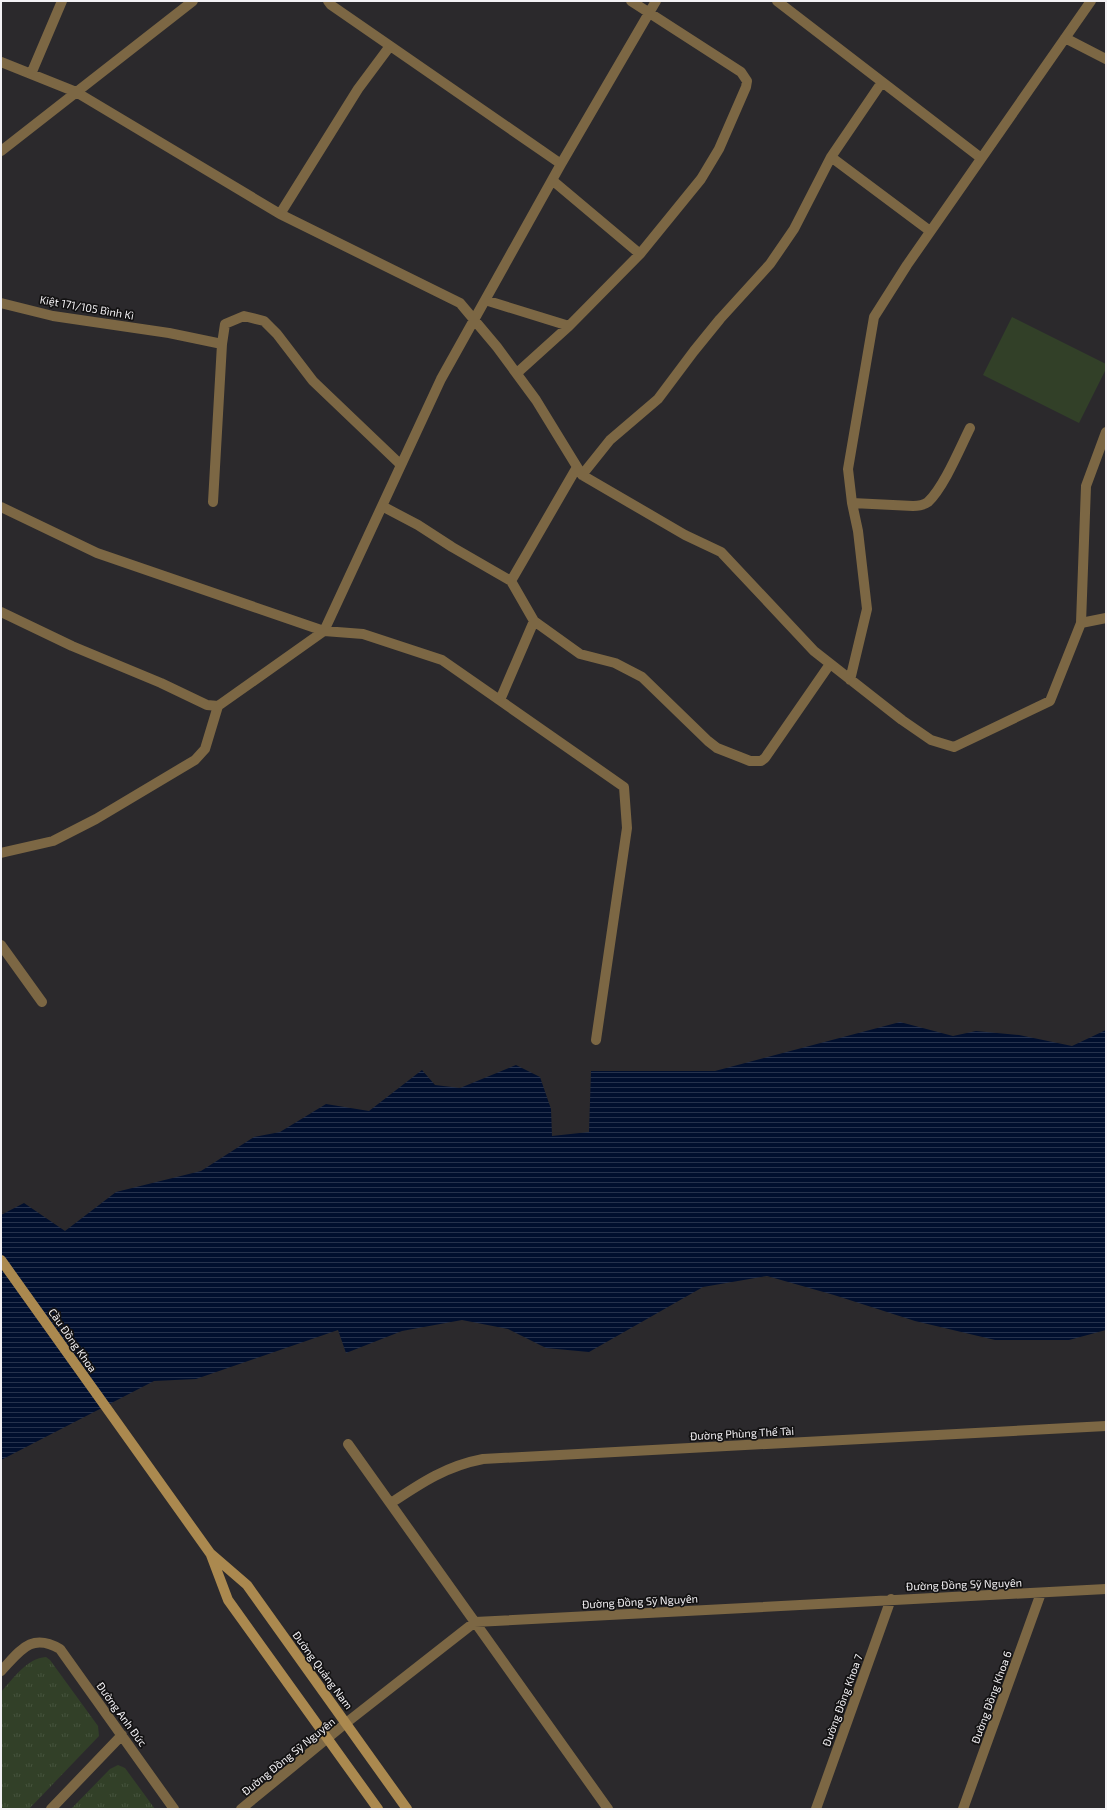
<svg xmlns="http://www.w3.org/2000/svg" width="1107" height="1810" font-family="'Exo 2',sans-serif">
	<defs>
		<pattern id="grass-tufts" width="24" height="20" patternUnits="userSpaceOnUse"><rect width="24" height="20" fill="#324028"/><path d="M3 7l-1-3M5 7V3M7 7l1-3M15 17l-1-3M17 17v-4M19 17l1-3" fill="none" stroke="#46533d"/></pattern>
		<pattern id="water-rules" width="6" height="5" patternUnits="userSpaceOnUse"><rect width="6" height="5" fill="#010f2e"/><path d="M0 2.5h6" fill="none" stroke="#26324d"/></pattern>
	</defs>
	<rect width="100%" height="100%" fill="#2b292c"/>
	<!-- grass -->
	<path fill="url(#grass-tufts)" d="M46,1657l4,3 48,66 1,10 -70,73h-28v-117c12,-13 26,-34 45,-35z
		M118,1765l7,3 30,41h-84l39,-40z"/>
	<!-- pitch -->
	<path fill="#324028" d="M1012,317l94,47v5l-27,54 -96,-48z"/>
	<!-- water -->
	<path fill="url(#water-rules)" d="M900,1022l53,14 23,-5 43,4 53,11 34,-16v300l-37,10h-74l-80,-19 -81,-26 -67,-19 -64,11 -114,65 -43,-4 -38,-19 -46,-9 -60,11 -56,22 -8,-23 -142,49 -42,2 -153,79v-245l23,-12 41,28 51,-39 85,-21 53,-34 26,-5 46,-28 43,7 53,-41 13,15 25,3 56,-23 24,12 11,32 1,27 37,-4 2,-61h124z"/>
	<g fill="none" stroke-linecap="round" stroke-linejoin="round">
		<!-- minor -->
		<path stroke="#7c6744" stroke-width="10" d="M328,1l3,4 230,159
			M777,1l204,157
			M1065,38l41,21
			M1,62l75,30 204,122 180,89 37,44 39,53 46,75 103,60 36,17 93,99 88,69 29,20 23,7 96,-46 31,-78 5,-137 20,-54
			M31,74l31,-73
			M1,151l192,-150
			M831,157l99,74
			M552,180l88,74
			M280,214l78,-125 32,-43
			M485,300l84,26
			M1,303l52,13 116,17 53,11
			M517,373l52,-47 71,-72 61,-75 18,-30 27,-62 1,-6 -6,-9 -110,-71
			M582,475l28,-35 48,-41 36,-48 26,-32 50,-55 24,-35 37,-72 51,-75
			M213,502l9,-158 3,-20 19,-8 20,5 13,13 36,47 88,84
			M852,503l61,3c5,0 11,-1 15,-4 16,-15 32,-54 42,-74
			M382,506l36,19 34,22 59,34 23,40 46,33 35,9 27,14 66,64 9,7 33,13h11l4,-3 65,-94
			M1,507l96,46 227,78 39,3 79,26 182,127 3,41 -31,212
			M511,581l66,-114
			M1,612l71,34 89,37 46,22 11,1
			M1081,623l25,-5
			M850,680l17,-71 -9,-78 -6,-28 -4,-34 26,-152 33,-52 184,-264
			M500,700l34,-79
			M1,853l52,-12 43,-22 99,-59 10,-11 13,-43 106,-75 117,-252 120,-215 95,-163
			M1,945l41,57
			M348,1444l260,365
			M391,1503c30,-20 55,-37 92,-44l623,-33
			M1,1671c19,-20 30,-39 59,-22l114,160
			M51,1809l71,-74
			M241,1809l105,-86 129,-101 631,-33
			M816,1809l75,-210
			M963,1809l78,-216"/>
		<!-- secondary -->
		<path stroke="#ab894f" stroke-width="10" d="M1,1260l209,293 37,32 160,224
			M211,1555l17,45 150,209"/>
	</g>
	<g text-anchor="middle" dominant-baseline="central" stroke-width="3.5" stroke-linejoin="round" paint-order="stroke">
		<!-- street labels -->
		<g font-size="11" fill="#f3f1f4" stroke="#131213">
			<text transform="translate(87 307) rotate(10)">Kiệt 171/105 Bình Kì</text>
			<text transform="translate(73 1340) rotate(55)">Cầu Đồng Khoa</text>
			<text transform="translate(742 1433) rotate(-3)">Đường Phùng Thế Tài</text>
			<text transform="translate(964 1584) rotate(-2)">Đường Đồng Sỹ Nguyên</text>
			<text transform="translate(640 1601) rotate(-3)">Đường Đồng Sỹ Nguyên</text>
			<text transform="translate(323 1670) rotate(54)">Đường Quảng Nam</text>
			<text transform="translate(991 1697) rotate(-70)">Đường Đồng Khoa 6</text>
			<text transform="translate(842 1700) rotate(-70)">Đường Đồng Khoa 7</text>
			<text transform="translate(122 1714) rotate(54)">Đường Anh Đức</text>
			<text transform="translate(288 1756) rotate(-39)">Đường Đồng Sỹ Nguyên</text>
		</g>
	</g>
	<!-- border -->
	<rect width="1107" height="1810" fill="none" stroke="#f3f1f4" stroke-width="4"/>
</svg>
